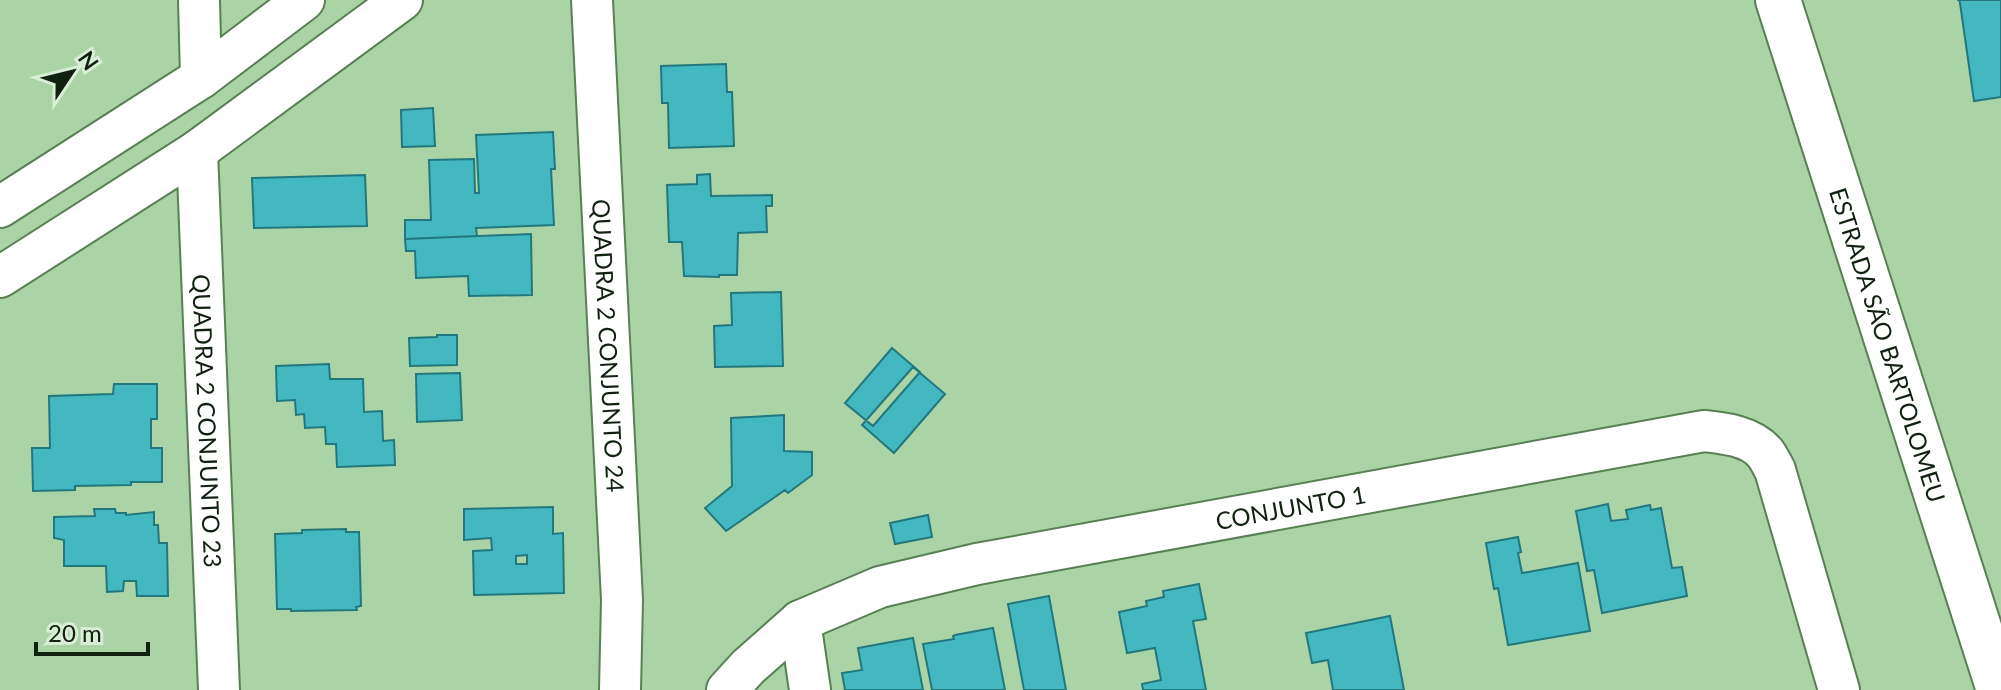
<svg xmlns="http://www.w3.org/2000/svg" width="2001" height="690" font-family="Lato,sans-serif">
	<rect width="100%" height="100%" fill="#aad4a5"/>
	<!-- building -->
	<path fill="#44b8c1" stroke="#22787e" stroke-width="2" fill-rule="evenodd" d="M1957,0h44v97l-27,4 -14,-98 -1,-3z
		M726,64l1,28h5l2,54 -65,2 -1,-45h-6l-1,-37z
		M433,108l2,38 -33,1 -1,-37z
		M553,132l2,37h-4l3,56 -78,3 1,8 -72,3v-19h26l-2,-60 45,-1 1,34h4l-3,-58z
		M710,174l1,22 61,-1v11h-6l1,26 -29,1 -1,42h-18v2l-35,-1 -2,-34h-13l-2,-57 30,-1v-9z
		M365,175l2,51 -113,2 -2,-50z
		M531,234l1,61 -63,1 -1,-20 -52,2 -1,-27h-9l-1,-12z
		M781,292l2,74 -68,1 -1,-41 18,-1 -1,-32z
		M437,335h20v30l-47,1 -1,-28 28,-1z
		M892,348l28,24 -47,54 -28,-23z
		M329,364l1,15h33l1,33 18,-1 1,30 11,-1 1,25 -58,2 -1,-23h-10l-1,-17 -20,1 -1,-14 -8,1 -1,-15 -18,1 -1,-35z
		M913,367l32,27 -51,59 -32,-28z
		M460,373l2,47 -45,2 -1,-48z
		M114,384h43v35h-6v29h11v34h-31v3l-56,1v4l-42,1 -1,-43h18l-1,-52 64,-2z
		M784,415v36l28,1v23l-24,18 -3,-3 -59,41 -21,-23 27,-22 -1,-68z
		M1608,504l3,17 17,-2 -2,-9 24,-5 1,5 10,-2 11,60 10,-1 5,29 -85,17 -8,-43 -7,1 -11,-60z
		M553,507v27l10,-1 1,60 -90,2 -1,-44 19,-1 -1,-12 -27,2v-31zM527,555v9h-11v-8z
		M94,509h21l1,4h10v2l28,-3v13h4l1,18h8l1,53h-31l-1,-15h-12l-1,10 -16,1 -1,-26h-42v-26l-10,-2v-21l41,-1z
		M928,515l4,22 -37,7 -5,-21z
		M346,529v3h13l2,74 -5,1 1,3 -66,1v-2h-14l-2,-75 27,-1v-3z
		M1518,537l3,15 -3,1 4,20 56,-10 12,68 -82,14 -10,-57 -4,1 -8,-46z
		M1199,584l7,35 -13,2 13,69h-63l-1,-6 19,-4 -6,-32 -28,5 -8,-41 28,-6 -1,-5 18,-4 -1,-6z
		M1049,596l17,94h-42l-16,-86z
		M1390,616l14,74h-71l-5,-30 -16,3 -6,-30z
		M993,628l12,62h-73l-9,-46 31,-5 -1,-3 2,-1z
		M913,638l10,52h-78l-3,-17 20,-3 -4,-22z"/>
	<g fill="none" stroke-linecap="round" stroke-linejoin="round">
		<defs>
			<g id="street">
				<path d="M199,0l2,78"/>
				<path id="s1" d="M592,0l30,600 -2,90"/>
				<path id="s2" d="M197,151l22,539"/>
				<path d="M0,207l201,-129 103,-78"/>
				<path d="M0,277l197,-126 205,-151"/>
				<path d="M800,621l10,69"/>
				<path id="s3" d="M727,690l21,-23 52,-46 80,-34 97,-23 727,-133c20,2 47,5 61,22 4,5 7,12 10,17l64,220"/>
			</g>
			<g id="secondary">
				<path id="s4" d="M1778,0l221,690"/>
			</g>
		</defs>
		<!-- street casing -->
		<use href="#street" stroke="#588054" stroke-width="44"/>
		<!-- secondary casing -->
		<use href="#secondary" stroke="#588054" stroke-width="48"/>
		<!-- street -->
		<use href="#street" stroke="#fff" stroke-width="40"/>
		<!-- secondary -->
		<use href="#secondary" stroke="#fff" stroke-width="44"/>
	</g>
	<g text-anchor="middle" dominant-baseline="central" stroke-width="8" stroke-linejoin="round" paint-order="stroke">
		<!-- street labels -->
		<g font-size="24" fill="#112110" stroke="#d9eed6">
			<text stroke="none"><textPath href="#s1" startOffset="346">QUADRA 2 CONJUNTO 24</textPath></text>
			<text stroke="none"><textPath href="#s4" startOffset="362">ESTRADA SÃO BARTOLOMEU</textPath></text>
			<text stroke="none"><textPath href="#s2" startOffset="270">QUADRA 2 CONJUNTO 23</textPath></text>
			<text stroke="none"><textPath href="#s3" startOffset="606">CONJUNTO 1</textPath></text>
		</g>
	</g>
	<!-- north arrow -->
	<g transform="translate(72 72) rotate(55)" stroke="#d9eed6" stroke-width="6" paint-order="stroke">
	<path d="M0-6L14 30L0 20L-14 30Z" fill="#112110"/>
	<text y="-12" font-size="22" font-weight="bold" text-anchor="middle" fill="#112110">N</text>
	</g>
	<!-- scale -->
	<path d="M36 642v12h112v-12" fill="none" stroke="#112110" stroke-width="4"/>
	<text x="48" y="642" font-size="24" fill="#112110" stroke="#d9eed6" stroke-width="6" paint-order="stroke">20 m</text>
</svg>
